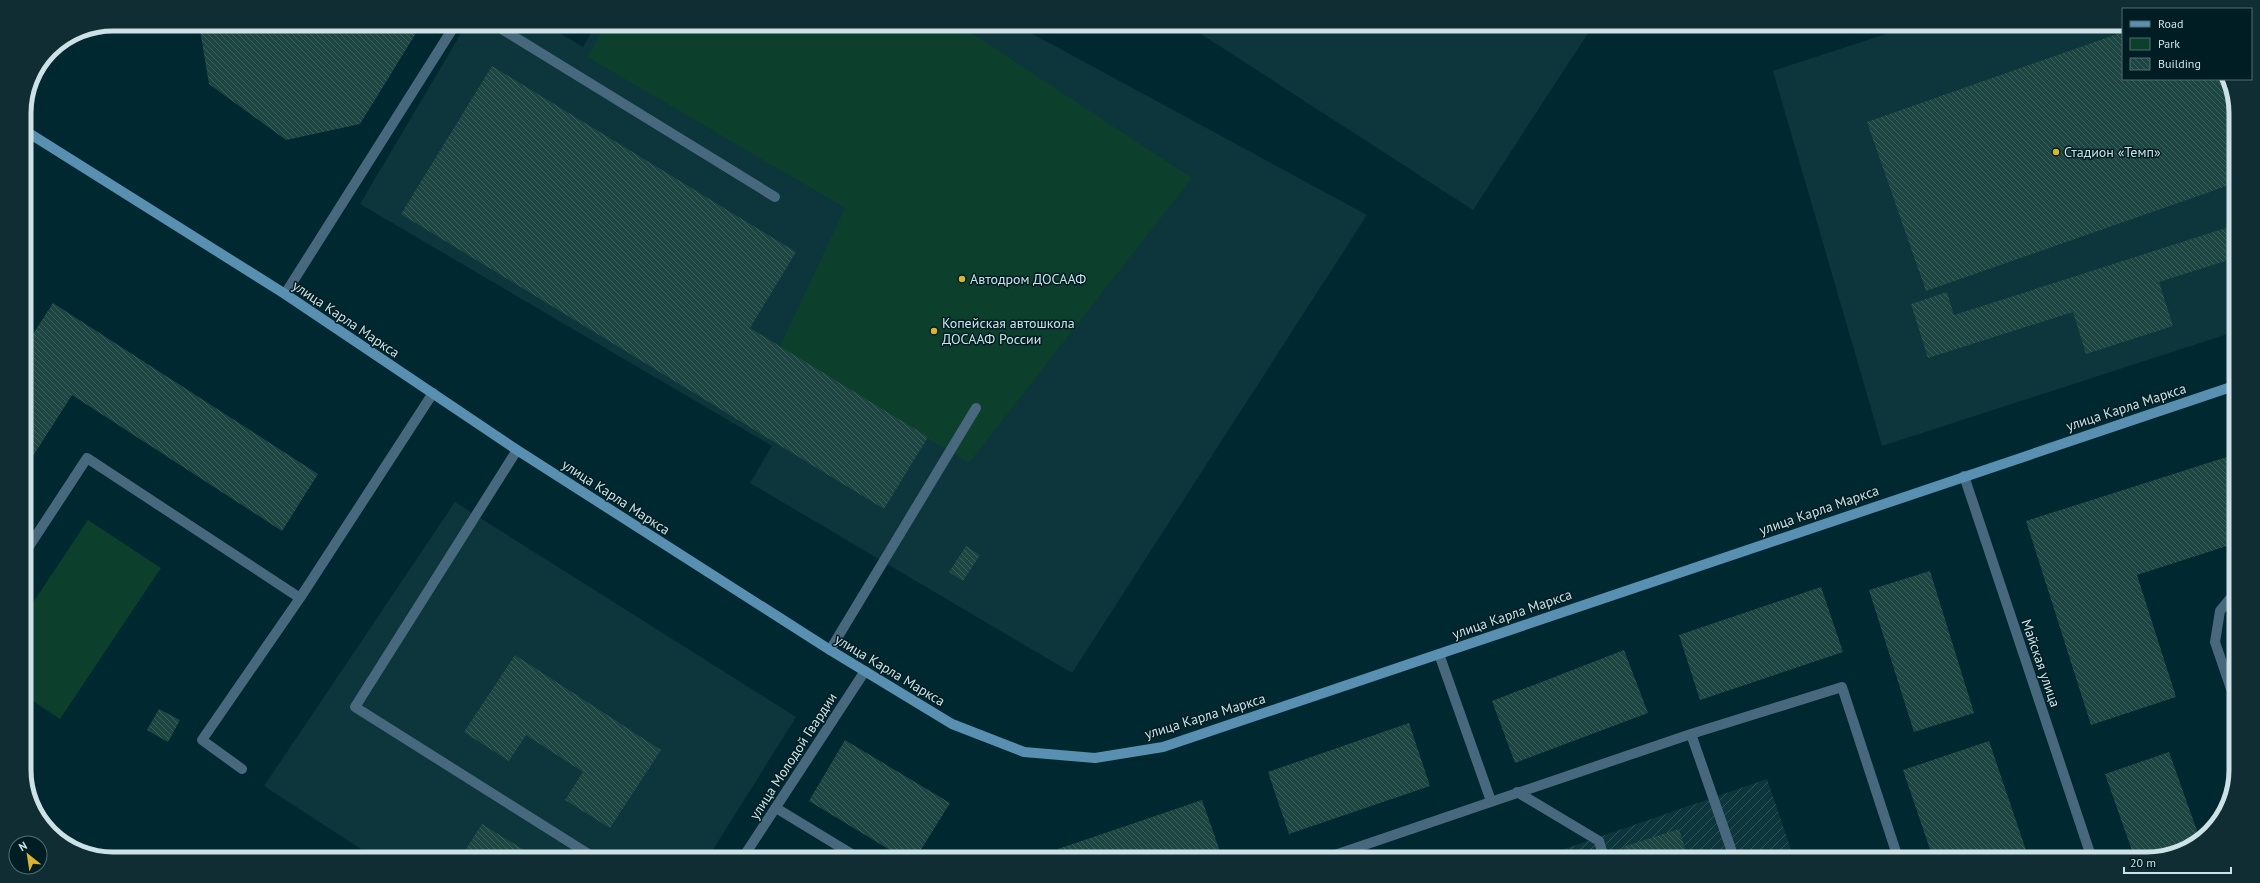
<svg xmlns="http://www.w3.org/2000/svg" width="2260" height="883" font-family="'PT Sans',sans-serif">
	<defs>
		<pattern id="industrial-furrows" width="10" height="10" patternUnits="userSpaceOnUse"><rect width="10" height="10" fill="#0c353c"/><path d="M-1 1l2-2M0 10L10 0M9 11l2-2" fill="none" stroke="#2e5258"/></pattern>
		<pattern id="building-back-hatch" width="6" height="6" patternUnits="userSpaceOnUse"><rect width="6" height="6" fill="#1d4643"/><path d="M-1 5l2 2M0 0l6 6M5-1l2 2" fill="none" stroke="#3d605e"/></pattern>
	</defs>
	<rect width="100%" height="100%" fill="#002830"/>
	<!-- built -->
	<path fill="#0c353c" d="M466,25h80l37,22 13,-22 422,1 349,189 -295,458 -322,-190 22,-37 -412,-242z
		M1190,27h402l-119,183z
		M1904,28l219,1v50h102l11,28 -2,225 -352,114 -109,-375z
		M455,502l341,215 -87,139 -339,-1 -106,-69z"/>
	<!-- industrial -->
	<path fill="url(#industrial-furrows)" d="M1767,779l27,79h-246l-1,-3z"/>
	<!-- park -->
	<path fill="#0c3f2c" d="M606,25l355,1 231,152 -223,285 -191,-113 67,-142 -258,-151z
		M88,520l73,48 -101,151 -36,-24v-79z"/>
	<!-- building -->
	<path fill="url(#building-back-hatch)" d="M199,24l158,1h64l-61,99 -74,16 -77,-56z
		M2123,32v47h102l11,28 -1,76 -309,108 -59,-169z
		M492,66l304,186 -46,76 178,109 -44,72 -483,-295z
		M2235,225v33l-76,24 14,44 -87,28 -13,-42 -145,46 -17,-54 36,-12 7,23z
		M53,303l265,171 -36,57 -210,-136 -48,75v-122z
		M2233,455v89l-96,31 39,122 -85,28 -65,-204z
		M966,546l14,9 -17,26 -14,-9z
		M1930,571l44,142 -60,19 -45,-142z
		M1821,587l22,65 -143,48 -21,-65z
		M1624,650l24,63 -133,50 -23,-62z
		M515,655l146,95 -51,78 -45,-28 18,-28 -57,-37 -17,26 -45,-29z
		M159,709l21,11 -12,22 -21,-12z
		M1409,723l21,63 -141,48 -21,-62z
		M845,740l105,63 -33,53h-17l-91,-55z
		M1989,741l40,118 -96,-1 -30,-88z
		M2169,752l31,87 -3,5 -50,15h-12l-30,-85z
		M1202,800l20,57 -161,-1 -3,-7z
		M482,824l50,31h-70z
		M1679,829l9,29h-61l-4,-11z"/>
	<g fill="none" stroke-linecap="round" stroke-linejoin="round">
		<!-- lane -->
		<path stroke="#47687d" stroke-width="10" d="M495,25l280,172
			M285,294l170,-269
			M517,450l-162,257 235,148
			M24,554l63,-96 213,140 133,-205
			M830,650l146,-242
			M1439,654l52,147
			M2232,692l-17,-50 5,-31 13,-16
			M1691,734l40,115
			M242,769l-40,-29 98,-142
			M1517,792l82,49 5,17
			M776,808l79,48
			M1329,857l362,-123 151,-47 56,171"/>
		<!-- street -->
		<path stroke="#47687d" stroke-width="10" d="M1964,476l128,383
			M744,856l121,-185"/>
		<!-- secondary -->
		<path stroke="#5990b1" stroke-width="10" d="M24,130l261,164 232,156 313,200 122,74 72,28 71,6 68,-11 1071,-361"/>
	</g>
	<!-- markers -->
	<g fill="#dab333" stroke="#001d23" stroke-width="1.5">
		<circle cx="2056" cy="152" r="4"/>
		<circle cx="962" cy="279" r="4"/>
		<circle cx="934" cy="331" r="4"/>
	</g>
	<g text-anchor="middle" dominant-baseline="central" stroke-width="3" stroke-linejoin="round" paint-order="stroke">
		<!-- poi labels -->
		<g font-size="14" fill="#cde2e7" stroke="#001d23" text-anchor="start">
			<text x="2064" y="152">Стадион «Темп»</text>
			<text x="970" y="279">Автодром ДОСААФ</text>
			<text x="942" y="323">Копейская автошкола<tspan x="942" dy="16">ДОСААФ России</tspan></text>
		</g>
		<!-- street labels -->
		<g font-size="14" fill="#cde2e7" stroke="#001d23">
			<text transform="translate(346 319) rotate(34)">улица Карла Маркса</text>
			<text transform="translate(2126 407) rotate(-18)">улица Карла Маркса</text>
			<text transform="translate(616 497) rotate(33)">улица Карла Маркса</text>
			<text transform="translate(1819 510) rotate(-19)">улица Карла Маркса</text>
			<text transform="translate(1512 614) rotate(-19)">улица Карла Маркса</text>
			<text transform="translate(2041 663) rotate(71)">Майская улица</text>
			<text transform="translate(890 670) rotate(31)">улица Карла Маркса</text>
			<text transform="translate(1205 716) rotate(-17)">улица Карла Маркса</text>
			<text transform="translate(793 756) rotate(-57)">улица Молодой Гвардии</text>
		</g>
	</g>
	<!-- crop -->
	<path d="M0 0H2260V883H0ZM113 31H2147A82 82 0 0 1 2229 113V770A82 82 0 0 1 2147 852H113A82 82 0 0 1 31 770V113A82 82 0 0 1 113 31Z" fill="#102d33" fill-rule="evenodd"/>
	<path fill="none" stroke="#cde2e7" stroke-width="5" d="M113 31H2147A82 82 0 0 1 2229 113V770A82 82 0 0 1 2147 852H113A82 82 0 0 1 31 770V113A82 82 0 0 1 113 31Z"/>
	<!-- legend -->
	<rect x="2122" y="8" width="130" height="72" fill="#001d23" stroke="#526c71"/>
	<rect x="2130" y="21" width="20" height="6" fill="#5990b1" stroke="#526c71"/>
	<text x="2158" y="28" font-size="12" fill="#cde2e7">Road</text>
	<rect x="2130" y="38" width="20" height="12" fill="#0c3f2c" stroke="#526c71"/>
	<text x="2158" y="48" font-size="12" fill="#cde2e7">Park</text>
	<rect x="2130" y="58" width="20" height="12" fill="url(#building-back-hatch)" stroke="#526c71"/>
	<text x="2158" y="68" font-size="12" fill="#cde2e7">Building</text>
	<!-- north arrow -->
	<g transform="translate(28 855) rotate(330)"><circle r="19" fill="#001d23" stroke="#526c71"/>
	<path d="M0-3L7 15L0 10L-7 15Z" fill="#dab333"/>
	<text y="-6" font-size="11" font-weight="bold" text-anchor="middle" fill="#cde2e7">N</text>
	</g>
	<!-- scale -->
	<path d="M2124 867v6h107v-6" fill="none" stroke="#cde2e7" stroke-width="2"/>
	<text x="2130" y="867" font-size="12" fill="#cde2e7" stroke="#001d23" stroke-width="3" paint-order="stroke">20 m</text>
</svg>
